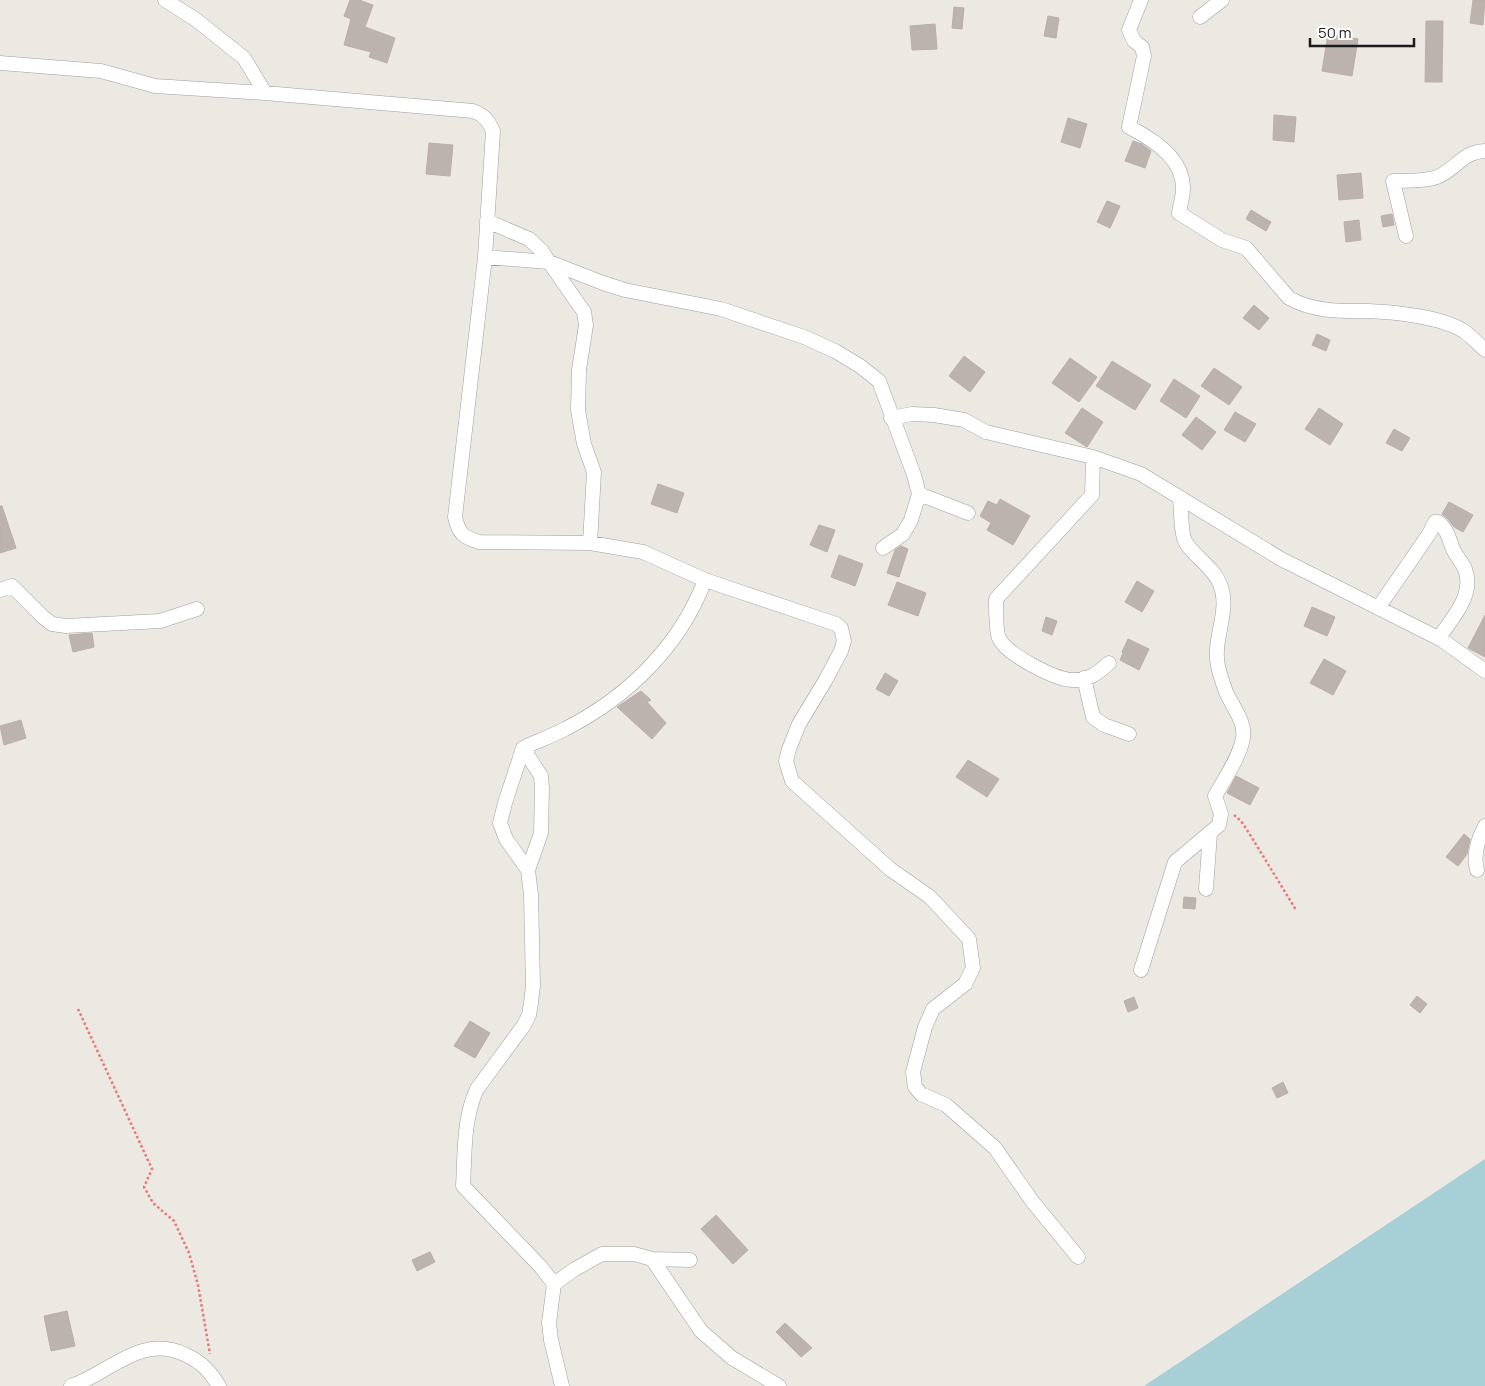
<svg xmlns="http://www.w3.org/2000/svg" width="1485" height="1386" font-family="Manrope,sans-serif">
	<rect width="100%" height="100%" fill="#ece8e2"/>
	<!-- water -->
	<path fill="#a6cfd6" d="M1485,1159v227h-341z"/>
	<!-- building -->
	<path fill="#bcb3af" stroke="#bcaea6" d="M350,0h9l14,5 -8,22 30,11 -8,25 -18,-6 2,-5 -27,-7 7,-26 -7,-3z
		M1473,0h12l-2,25 -13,-2z
		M954,7l10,1 -2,21 -10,-1z
		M1048,16l11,2 -3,20 -12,-2z
		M1426,21h17l-1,61h-17z
		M935,24l2,25 -25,1 -2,-24z
		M1328,34l30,5 -6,37 -30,-5z
		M1274,115l22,2 -2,25 -21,-2z
		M1068,118l19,6 -7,24 -19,-6z
		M1133,141l9,3 9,7 -6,17 -20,-7z
		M429,143l24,2 -3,31 -24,-2z
		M1361,173l2,25 -24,2 -2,-25z
		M1107,201l13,5 -10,22 -13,-6z
		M1251,210l20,12 -5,9 -20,-12z
		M1392,214l2,11 -11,2 -2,-11z
		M1359,220l2,20 -15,2 -2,-20z
		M1254,305l15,13 -10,12 -16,-12z
		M1317,334l13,6 -4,11 -14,-6z
		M964,356l21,16 -15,20 -21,-16z
		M1070,358l27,19 -18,25 -27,-19z
		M1112,361l39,24 -16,25 -39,-24z
		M1214,368l28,19 -13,18 -28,-19z
		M1174,379l26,17 -14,22 -26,-17z
		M1082,408l21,14 -16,25 -22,-14z
		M1319,408l24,16 -13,21 -25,-16z
		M1235,412l21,12 -11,18 -21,-12z
		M1196,417l20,15 -14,18 -20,-15z
		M1394,429l16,9 -8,13 -16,-8z
		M658,484l26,9 -7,20 -26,-9z
		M1000,499l30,17 -17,29 -26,-15 4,-7 -11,-7 8,-15 9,4z
		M1449,502l24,13 -10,17 -9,-5 -6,-8 -6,-5z
		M0,506h2l14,42 -16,5z
		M819,525l16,5 -8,22 -17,-7z
		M901,546l7,3 -9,28 -12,-4 8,-23z
		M839,555l24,9 -8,22 -24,-9z
		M1137,581l17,10 -12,21 -17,-10z
		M897,582l29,11 -8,23 -30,-11z
		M1312,607l23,10 -8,19 -23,-10z
		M1485,615v42l-17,-9z
		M1046,617l11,4 -5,14 -10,-4z
		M92,633l2,14 -21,5 -4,-17z
		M1128,639l21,10 -10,21 -19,-10 3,-7 -1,-1z
		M1324,659l22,12 -13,24 -23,-12z
		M885,673l13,8 -9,15 -13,-7z
		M641,691l10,9 -4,2 19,21 -14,16 -35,-32z
		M21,720l5,18 -22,7 -4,-19z
		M968,760l31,19 -12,18 -31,-20z
		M1236,776l23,12 -9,17 -23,-12z
		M1464,834l6,5 -3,15 -9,12 -12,-9z
		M1184,897l12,1 -1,11 -12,-1z
		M1417,996l10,8 -7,9 -10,-8z
		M1134,997l4,11 -10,4 -4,-11z
		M470,1021l20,12 -15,25 -21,-12z
		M1283,1082l5,11 -11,5 -5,-10z
		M716,1215l32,35 -15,14 -32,-35z
		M430,1252l5,10 -18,9 -5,-11z
		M67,1311l8,35 -24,5 -7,-35z
		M785,1323l27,25 -11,9 -25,-25z"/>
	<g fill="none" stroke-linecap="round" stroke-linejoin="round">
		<defs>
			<path id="street" d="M165,0l30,19 49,39 21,35 208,18c11,4 15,9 20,20l-8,126 64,5 35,50 2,13 -7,45 -1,40 6,34 10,28 -4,71 53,9 62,28c-25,66 -77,117 -140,149 -13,7 -28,12 -42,19l-18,55 -5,20 6,16 22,31 3,25 2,91 -2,17 -2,12 -5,10 -47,64c-14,30 -12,64 -14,97l77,80 14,18 -5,39 2,17 11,46
				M1141,0l-12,30 5,11 8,6 2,9 -15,71c24,12 55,32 54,62 0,8 -3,16 -4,24l43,27 24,8 43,50c25,14 51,13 79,13 26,1 76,6 97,21 7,5 13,12 20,18
				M1200,17l22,-17
				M0,63l101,8 54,15 110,7
				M487,221l42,18 12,11 8,12 54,21 22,7 96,19 83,28 31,14 25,15 19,15 35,94 5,19 49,19
				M1406,236l-13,-55c14,-1 31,1 44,-4 19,-7 24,-25 48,-26
				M485,257l-30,260c4,17 8,20 24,25l111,1
				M891,418l21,-4 22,1 30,5 22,12 107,25 48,17 140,85 161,81 43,31
				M1093,457l-1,38 -96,104c0,8 0,33 3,39 7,16 55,41 73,42 16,1 26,-7 37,-17
				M883,548l20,-14 8,-14 8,-26
				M705,580l131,44 5,4 3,13 -3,10 -16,30 -26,43 -10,25 -3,12 6,20 98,88 40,28 39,42 4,29 -8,16 -32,25 -8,18 -12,45 2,15 6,7 25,11 49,43 37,53 46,56
				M0,590l12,-4 31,31 9,7 14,2 94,-5 37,-12
				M1378,608l51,-74 6,-12h3c9,6 11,17 15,27 3,7 9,13 12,20 10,26 -13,49 -26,69
				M1084,678l9,39 11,8 25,9
				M523,748l18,28 1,12 -1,45 -13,37
				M1477,870c-4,-15 1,-31 8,-44
				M1206,889l4,-56
				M1141,970l34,-108 44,-37 2,-11 -6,-18c9,-16 25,-40 28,-58 3,-16 -11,-32 -17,-46 -3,-8 -6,-17 -8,-26 -6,-27 13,-55 2,-82 -7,-17 -24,-26 -34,-41 -5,-7 -5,-35 -6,-45
				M652,1259l49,72 31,27 47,28
				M554,1284l21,-15 27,-15h32l18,5 38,1
				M71,1386c39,-13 70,-53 115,-31 15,7 24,16 33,31"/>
		</defs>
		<!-- street casing -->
		<use href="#street" stroke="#9f9f9f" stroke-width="15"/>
		<!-- path -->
		<path stroke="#ec7672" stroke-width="2.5" stroke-dasharray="2.5 2.5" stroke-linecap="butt" d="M1234,815l7,6 8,12 47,77
			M78,1009l74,160 -8,18 9,16 21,18 15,32 9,32 12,69"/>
		<!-- street -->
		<use href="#street" stroke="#fff" stroke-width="14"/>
	</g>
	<!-- scale -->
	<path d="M1310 38v8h104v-8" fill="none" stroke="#1b1b1b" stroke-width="2.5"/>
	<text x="1318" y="38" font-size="15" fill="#1b1b1b" stroke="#ffffff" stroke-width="4" paint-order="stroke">50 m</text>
</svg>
